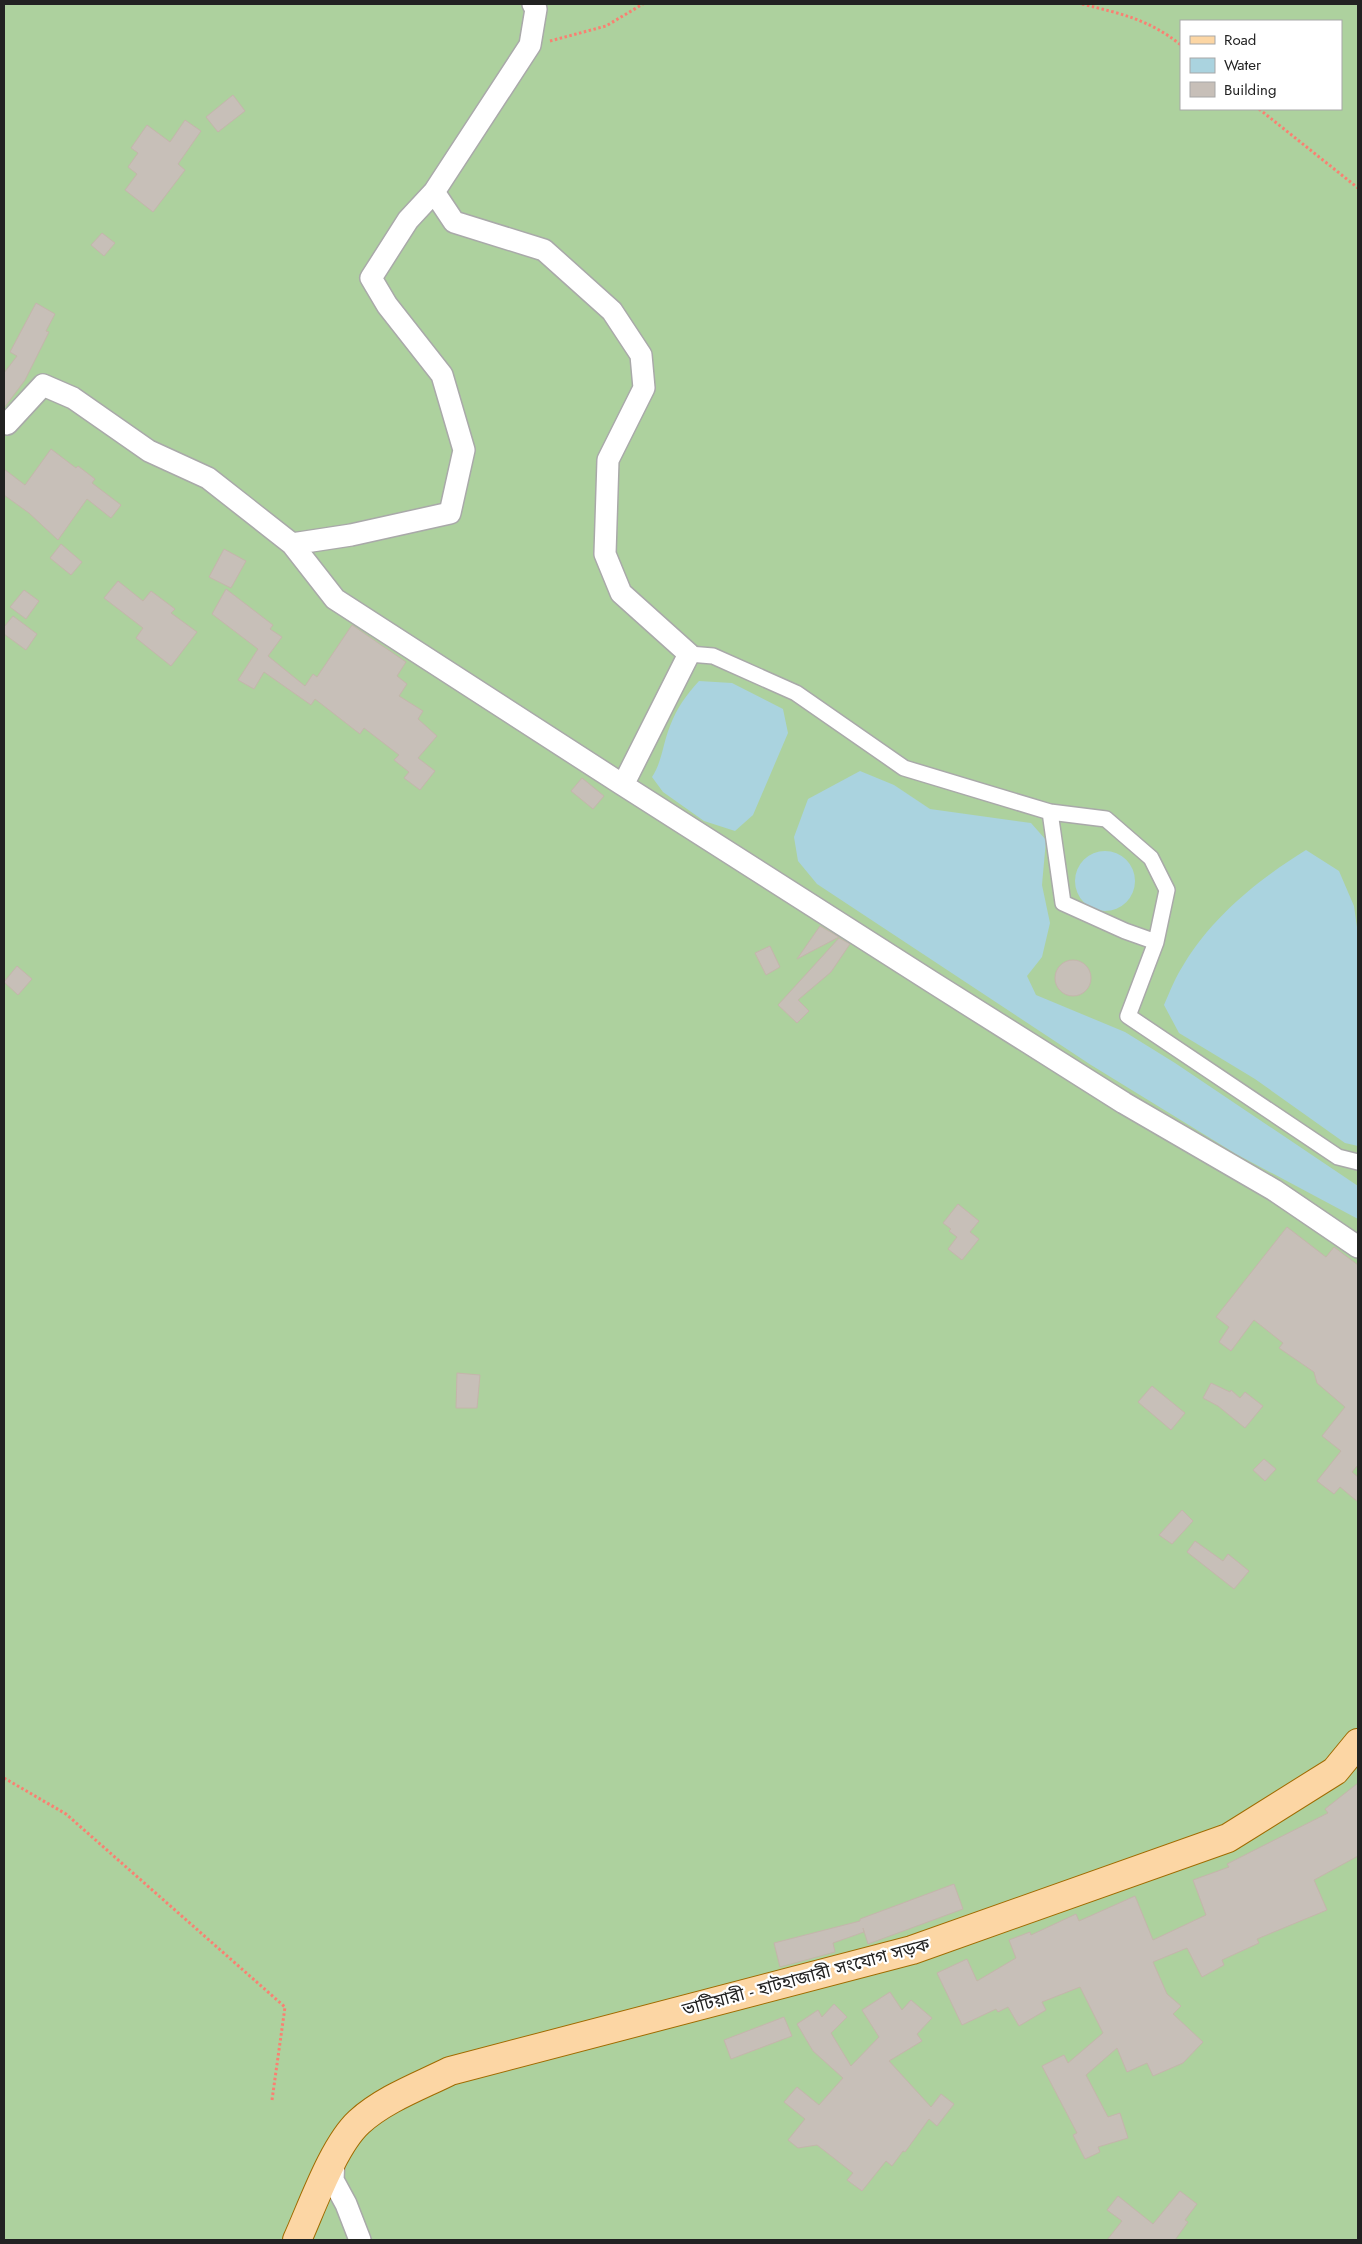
<svg xmlns="http://www.w3.org/2000/svg" width="1362" height="2244" font-family="Jost,'Noto Sans Bengali',sans-serif">
	<rect width="100%" height="100%" fill="#f2efe9"/>
	<!-- forest -->
	<path fill="#add19e" fill-rule="evenodd" d="M4,4h1354v2236h-1354zM1181,21h160v88h-160z"/>
	<!-- water -->
	<path fill="#aad3df" d="M699,681l33,2 51,26 5,24 -35,82 -18,16 -31,-10 -41,-29 -11,-15c10,-15 11,-34 18,-51 7,-18 16,-31 29,-45z
		M860,771l34,14 36,24 101,14 15,17 -4,45 8,38 -8,34 -15,19 9,19 89,37 50,31 183,123v33l-122,-65 -145,-89 -274,-181 -19,-23 -4,-24 14,-38z
		M1306,850l33,21 15,35 4,28v212l-13,-3 -90,-64 -76,-46 -15,-28c6,-14 12,-29 20,-41 29,-48 75,-85 122,-114z
		M1075 881a30 30 0 1 1 60 0a30 30 0 1 1-60 0Z"/>
	<!-- building -->
	<path fill="#c7bfb8" stroke="#c4b6ab" d="M233,95l12,16 -27,21 -12,-15z
		M185,120l16,11 -23,33 7,6 -32,42 -28,-22 12,-16 -9,-7 10,-14 -7,-5 16,-23 23,17z
		M102,233l13,10 -11,13 -13,-11z
		M36,303l19,11 -9,17 3,1 -24,48 -21,28v-35l13,-17 -7,-4z
		M51,449l25,19 2,-2 17,13 -3,4 29,22 -10,13 -24,-19 -29,41 -29,-27 -25,-18v-26l21,16z
		M61,544l21,18 -11,13 -21,-17z
		M224,549l22,12 -15,27 -22,-11z
		M118,581l25,20 8,-10 24,18 -4,4 26,19 -26,34 -35,-28 7,-10 -39,-30z
		M226,589l47,36 -3,4 12,8 -14,19 37,30 8,-12 4,3 35,-52 54,37 -9,14 10,8 -8,12 24,15 -5,8 19,17 -19,22 17,13 -15,19 -16,-12 5,-6 -15,-12 5,-5 -35,-27 -4,6 -45,-35 -4,6 -47,-33 -10,17 -16,-9 20,-31 -46,-35z
		M24,590l15,11 -13,18 -16,-12z
		M13,616l24,18 -11,16 -22,-16v-7z
		M582,778l22,18 -11,13 -22,-18z
		M820,926l19,11 -42,22z
		M839,938l11,6 -19,28 -33,28 11,11 -12,12 -19,-18z
		M770,946l10,21 -14,8 -11,-22z
		M1055 978a18 18 0 1 1 36 0a18 18 0 1 1-36 0Z
		M17,966l15,13 -14,16 -14,-13z
		M958,1204l21,17 -9,11 9,7 -17,21 -14,-11 9,-12 -8,-6 2,-2 -8,-6z
		M1287,1227l39,30 8,-10 24,18v200l-6,7 6,5v25l-18,-15 -6,7 -17,-13 24,-30 -19,-15 23,-29 -28,-24 -3,-11 -35,-24 4,-5 -29,-23 -23,31 -12,-9 10,-15 -13,-10z
		M457,1373l23,2 -3,33h-21z
		M1211,1383l19,9 1,-2 9,8 5,-6 18,14 -18,22 -27,-22 -15,-8z
		M1152,1386l33,27 -14,17 -33,-28z
		M1264,1459l12,10 -11,12 -12,-11z
		M1182,1510l11,11 -21,23 -13,-9z
		M1195,1541l28,20 5,-7 21,17 -15,18 -47,-37z
		M1358,1783v73l-44,24 13,30 -70,29 2,4 -37,17 2,5 -22,12 -15,-29 -34,14 14,32 14,12 -8,8 30,28 -20,21 -30,13 -6,-13 -20,9 -10,-24 -31,27 22,42 12,-4 8,25 -30,9 2,5 -15,7 -12,-24 4,-2 -35,-67 22,-11 4,8 35,-30 -23,-46 -38,15 4,8 -27,16 -11,-19 -10,5 -2,-3 -34,16 -25,-52 30,-14 10,22 39,-23 -7,-18 21,-8 1,3 45,-21 3,7 56,-25 18,44 53,-25 -13,-35 36,-13 -2,-3 101,-51 -3,-4z
		M954,1884l9,25 -95,35 -5,-16 1,4 -31,11 2,9 -55,15 -6,-24 86,-22v-2z
		M890,1992l12,18 9,-10 21,18 -15,16 5,7 -33,20 42,46 10,-13 13,10 -17,22 -8,-7 -24,33 -2,-1 -11,15 -6,-5 -24,30 -15,-11 6,-7 -36,-28 -19,3 -10,-8 17,-21 -21,-17 13,-15 22,18 24,-27 -30,-27 -16,-27 21,-14 4,7 12,-13 13,13 -16,16 20,33 28,-29 -17,-27z
		M784,2017l8,19 -61,23 -7,-19z
		M1180,2191l17,13 -12,16 3,2 -13,18h-68l15,-19 -15,-11 11,-14 35,28z"/>
	<g fill="none" stroke-linecap="round" stroke-linejoin="round">
		<defs>
			<path id="pedestrian" d="M689,654l24,2 83,37 108,75 146,44 13,91 62,28 31,11 -28,74 210,141 20,5
				M1050,812l56,7 45,39 16,32 -11,52"/>
			<path id="minor" d="M533,4l3,5 -6,36 -96,147 20,30 90,28 68,61 29,44 3,33 -36,72 -3,94 16,39 68,61 -66,131 309,197 192,121 150,87 84,57
				M434,192l-26,28 -37,58 16,27 55,70 22,75 -14,63 -99,22 -59,9 43,55 288,186
				M7,424l36,-39 30,13 76,53 59,27 84,66
				M334,2157l-1,23 13,24 14,36"/>
			<path id="primary" d="M297,2240c15,-33 36,-94 62,-118 25,-23 61,-36 91,-51l462,-121 316,-112 107,-67 23,-28"/>
		</defs>
		<!-- pedestrian casing -->
		<use href="#pedestrian" stroke="#a9a9a9" stroke-width="18"/>
		<!-- minor casing -->
		<use href="#minor" stroke="#a9a9a9" stroke-width="24"/>
		<!-- primary casing -->
		<use href="#primary" stroke="#a06b00" stroke-width="30"/>
		<!-- path -->
		<path stroke="#fa8072" stroke-width="3" stroke-dasharray="2.5 2.5" stroke-linecap="butt" d="M1082,4c40,10 66,15 99,41
			M550,41l56,-15 37,-22
			M1259,109l99,79
			M4,1778l62,36 219,193 -13,93"/>
		<!-- pedestrian -->
		<use href="#pedestrian" stroke="#fff" stroke-width="15"/>
		<!-- minor -->
		<use href="#minor" stroke="#fff" stroke-width="21"/>
		<!-- primary -->
		<use href="#primary" stroke="#fcd6a4" stroke-width="28"/>
	</g>
	<g text-anchor="middle" dominant-baseline="central" stroke-width="4.5" stroke-linejoin="round" paint-order="stroke">
		<!-- street labels -->
		<g font-size="18" fill="#222" stroke="#fff">
			<text transform="translate(806 1977) rotate(-15)">ভাটিয়ারী - হাটহাজারী সংযোগ সড়ক</text>
		</g>
	</g>
	<!-- border -->
	<rect width="1362" height="2244" fill="none" stroke="#222222" stroke-width="10"/>
	<!-- legend -->
	<rect x="1180" y="20" width="162" height="90" fill="#ffffff" stroke="#a7a7a7"/>
	<rect x="1190" y="36" width="25" height="8" fill="#fcd6a4" stroke="#a7a7a7"/>
	<text x="1224" y="45" font-size="15" fill="#222222">Road</text>
	<rect x="1190" y="58" width="25" height="15" fill="#aad3df" stroke="#a7a7a7"/>
	<text x="1224" y="70" font-size="15" fill="#222222">Water</text>
	<rect x="1190" y="82" width="25" height="15" fill="#c7bfb8" stroke="#a7a7a7"/>
	<text x="1224" y="95" font-size="15" fill="#222222">Building</text>
</svg>
